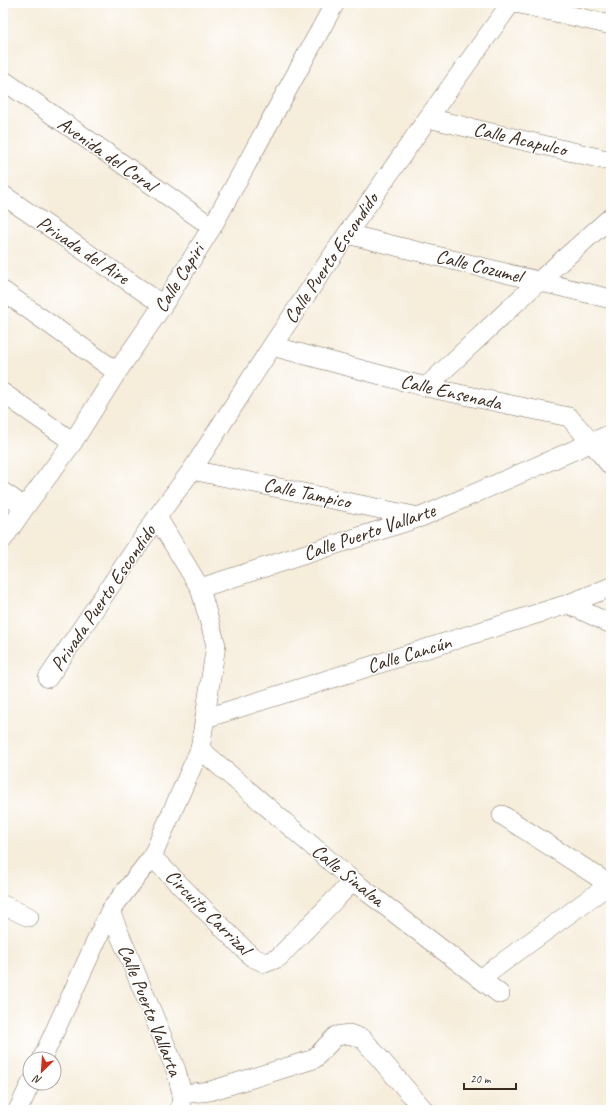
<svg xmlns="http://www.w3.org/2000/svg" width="614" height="1113" font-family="Caveat,sans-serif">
	<rect width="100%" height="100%" fill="#fff"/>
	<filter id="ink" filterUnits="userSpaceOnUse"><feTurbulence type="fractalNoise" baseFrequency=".025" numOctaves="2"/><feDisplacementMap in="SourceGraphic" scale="8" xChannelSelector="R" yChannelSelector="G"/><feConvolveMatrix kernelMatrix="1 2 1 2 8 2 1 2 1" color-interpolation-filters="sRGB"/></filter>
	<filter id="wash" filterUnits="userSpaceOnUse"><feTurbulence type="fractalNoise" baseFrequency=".012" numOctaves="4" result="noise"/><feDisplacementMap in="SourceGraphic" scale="16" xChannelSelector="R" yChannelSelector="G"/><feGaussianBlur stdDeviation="0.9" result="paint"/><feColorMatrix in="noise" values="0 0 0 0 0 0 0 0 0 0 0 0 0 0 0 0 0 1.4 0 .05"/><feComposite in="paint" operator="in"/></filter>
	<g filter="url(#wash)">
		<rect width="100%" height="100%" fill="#f6eddb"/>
	</g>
	<g filter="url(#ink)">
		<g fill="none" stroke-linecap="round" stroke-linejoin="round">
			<defs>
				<path id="minor" d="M516,3l95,22
					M3,80l209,147
					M428,118l183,43
					M3,195l160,110
					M347,234l264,65
					M3,291l114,81
					M272,346l154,41 143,30 22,25 20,24
					M426,387l113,-106 72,-64
					M3,393l70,49
					M192,470l227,47
					M3,492l22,15
					M3,539l22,-32 48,-65 44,-70 46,-67 49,-78 123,-224
					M200,588l221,-71 190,-83
					M568,604l43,20
					M48,678l109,-161 35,-47 80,-124 75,-112 81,-116 83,-115
					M206,718l362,-114 43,-17
					M200,749l153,132 147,113
					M502,815l107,69
					M152,857l100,100 13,6 13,-5 75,-77
					M3,905l26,12
					M110,911l66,159 6,24 -2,16
					M480,979l131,-96
					M42,1059l68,-148 42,-54 48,-108 16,-104 -16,-57 -43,-71
					M182,1094l28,-3 104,-32 22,-23 13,-2 14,5 61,71
					M18,1110l13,-27"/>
			</defs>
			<!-- minor casing -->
			<use href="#minor" stroke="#7c6e60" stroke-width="20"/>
			<!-- minor -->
			<use href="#minor" stroke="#fff" stroke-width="19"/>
		</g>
	</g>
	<g text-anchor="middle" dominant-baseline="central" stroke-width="3" stroke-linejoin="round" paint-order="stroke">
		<!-- street labels -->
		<g font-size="20" fill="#3b2a1e" stroke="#fff">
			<text transform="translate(520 139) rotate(13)">Calle Acapulco</text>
			<text transform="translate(107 154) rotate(35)">Avenida del Coral</text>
			<text transform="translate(83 250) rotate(34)">Privada del Aire</text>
			<text transform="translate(331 258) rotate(-56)">Calle Puerto Escondido</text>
			<text transform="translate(479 266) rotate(14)">Calle Cozumel</text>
			<text transform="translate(179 278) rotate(-58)">Calle Capiri</text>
			<text transform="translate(451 392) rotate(13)">Calle Ensenada</text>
			<text transform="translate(307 493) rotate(12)">Calle Tampico</text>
			<text transform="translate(369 532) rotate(-19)">Calle Puerto Vallarte</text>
			<text transform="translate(103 598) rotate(-56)">Privada Puerto Escondido</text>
			<text transform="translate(409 654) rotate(-17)">Calle Cancún</text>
			<text transform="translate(348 875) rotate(39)">Calle Sinaloa</text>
			<text transform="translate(208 912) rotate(45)">Circuito Carrizal</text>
			<text transform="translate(150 1010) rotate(68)">Calle Puerto Vallarta</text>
		</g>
	</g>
	<!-- margin -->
	<rect width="614" height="1113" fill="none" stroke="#fff" stroke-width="16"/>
	<!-- north arrow -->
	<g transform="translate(42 1071) rotate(205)"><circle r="19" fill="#ffffff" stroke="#b1aaa5"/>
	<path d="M0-3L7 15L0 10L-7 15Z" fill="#c8321e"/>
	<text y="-6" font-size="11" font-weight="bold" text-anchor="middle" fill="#3b2a1e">N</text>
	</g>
	<!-- scale -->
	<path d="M464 1083v6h52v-6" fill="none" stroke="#3b2a1e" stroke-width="2"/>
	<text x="470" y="1083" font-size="12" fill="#3b2a1e" stroke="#ffffff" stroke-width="3" paint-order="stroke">20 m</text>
</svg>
